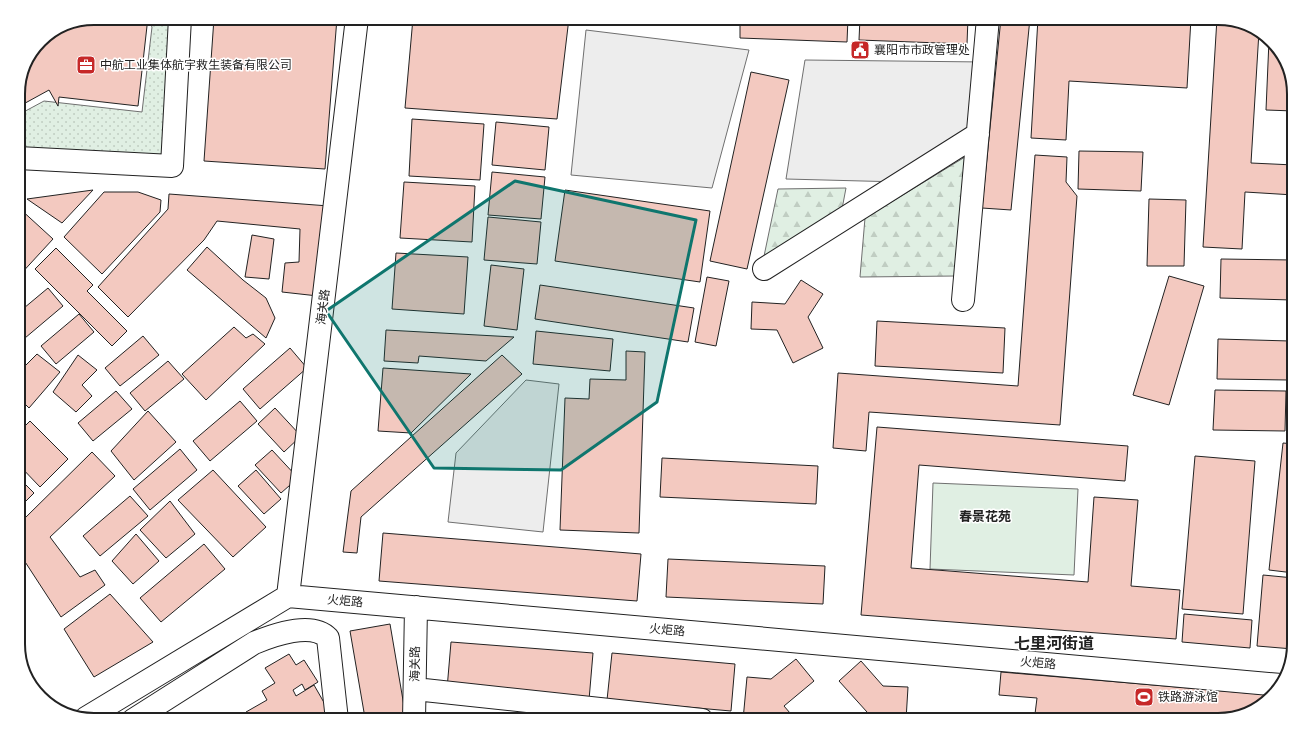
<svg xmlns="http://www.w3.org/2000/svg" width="1312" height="738" font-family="Roboto,'Noto Sans SC',sans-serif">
	<defs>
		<pattern id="grass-dots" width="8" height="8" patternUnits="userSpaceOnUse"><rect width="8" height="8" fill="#e0efe3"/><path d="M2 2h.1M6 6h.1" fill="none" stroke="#c0cdc2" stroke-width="1.8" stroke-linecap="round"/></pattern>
		<pattern id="forest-firs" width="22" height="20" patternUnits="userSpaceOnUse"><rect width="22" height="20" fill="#e0efe3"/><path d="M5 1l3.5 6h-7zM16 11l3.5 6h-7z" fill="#c0cdc2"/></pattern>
	</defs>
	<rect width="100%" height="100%" fill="#fff"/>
	<!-- grass -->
	<path fill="url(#grass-dots)" stroke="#6f6f6f" d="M147,18h36l-11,146 -154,-11v-38l26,-14 98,11 10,-85z"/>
	<!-- forest -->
	<path fill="url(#forest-firs)" stroke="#6f6f6f" d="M965,157l-9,119 -96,1 5,-59z
		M846,188l-4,21 -79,52 15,-72z"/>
	<!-- green -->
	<path fill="#e0efe3" stroke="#6f6f6f" d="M933,483l145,6 -4,86 -144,-6z
		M960,714l88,6h-89z"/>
	<!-- parking -->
	<path fill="#ededed" stroke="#6f6f6f" d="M586,30l163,20 -37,138 -141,-13z
		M805,60l179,2 -6,72 -77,48 -115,-3z
		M526,380l33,4 -16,148 -95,-10 8,-69z"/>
	<!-- building -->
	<path fill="#f3c9c0" stroke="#222" d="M94,18h48l5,8 -9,80 -79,-9 -1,9 -9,-16 -31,17v-18l22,-49 25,-16z
		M214,18h123l-12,151 -121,-8z
		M413,18h156l-12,101 -152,-11z
		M740,18h108l-1,24 -107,-4z
		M860,18h108l-1,26 -108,-4z
		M1001,18h29l-19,192 -29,-2z
		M1038,18h153l-4,70 -118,-7 -3,59 -35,-2z
		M1217,18l39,10 3,3 -8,132 43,2v30l-49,-3 -3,57 -39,-2z
		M1269,40l12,12 13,37v22l-28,-1z
		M751,72l38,8 -42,189 -37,-8z
		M412,119l72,5 -4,56 -71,-4z
		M496,122l53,5 -4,43 -53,-5z
		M1079,151l64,1 -2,39 -63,-2z
		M1035,155l32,2 -1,25 11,14 -17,229 -191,-13 -3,39 -33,-3 5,-75 180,13z
		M492,172l53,5 -4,42 -53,-4z
		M404,182l71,4 -3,56 -72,-4z
		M93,190l-31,33 -35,-24z
		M565,190l145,21 -10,71 -145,-21z
		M104,192h34l23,8 -1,12 -58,62 -38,-37z
		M169,194l160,12 -11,90 -36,-4 3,-29 14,-1 1,-33 -83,-8 -13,19 -76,77 -30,-30 70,-78z
		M1149,199l37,1 -2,66h-37z
		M18,207l35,32 -35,38z
		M488,217l53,5 -4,42 -53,-4z
		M252,235l22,4 -5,40 -24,-2z
		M207,247l36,33 23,18 9,20 -9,20 -79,-68z
		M56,248l37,37 -6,6 40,40 -15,15 -77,-77z
		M396,253l72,4 -4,57 -72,-5z
		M1221,259l72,1 -1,40 -72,-2z
		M491,265l33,4 -7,61 -33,-4z
		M1169,276l35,10 -35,119 -36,-10z
		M707,277l22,4 -13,65 -21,-4z
		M801,280l22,14 -15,23 15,31 -30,15 -16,-33 -26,-1 1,-27 33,2z
		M540,285l154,23 -6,34 -153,-23z
		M48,288l15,18 -38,32 -7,-8v-17z
		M79,314l15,18 -38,32 -15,-18z
		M877,321l128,7 -2,45 -128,-7z
		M234,327l12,11 7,-4 12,10 -59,56 -24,-26z
		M386,330l128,7 -28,24 -67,-5 -1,7 -34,-2z
		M536,331l77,8 -3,32 -77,-7z
		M143,336l16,19 -39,31 -15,-18z
		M1218,339l72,2 -1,39 -72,-1z
		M290,348l17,20 -47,41 -17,-20z
		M626,351l19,1 -6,181 -79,-3 5,-132 24,1 1,-20 36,1z
		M37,354l23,18 -31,36 -11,-11v-24z
		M78,355l19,15 -15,15 10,11 -16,16 -23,-20z
		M502,355l20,19 -161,143 -4,36 -14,-1 8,-61z
		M168,361l16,18 -39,32 -15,-18z
		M383,368l88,6 -60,59 -33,-2z
		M1215,390l71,1 -1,40 -72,-1z
		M116,391l16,18 -39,32 -15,-18z
		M240,401l17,20 -47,40 -17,-20z
		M275,408l26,28 -17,16 -26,-28z
		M148,411l28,31 -42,38 -23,-29z
		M18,416l6,6 -6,5z
		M30,421l38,38 -28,28 -22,-23v-31z
		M877,427l251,19 -3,35 -206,-16 -8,103 177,14 6,-85 44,3 -7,86 49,4 -4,49 -315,-24z
		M1283,443l11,1v129l-25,-3z
		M180,449l17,21 -47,40 -17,-21z
		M272,450l26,28 -17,15 -26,-28z
		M92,452l23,24 -65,61 30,40 15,-7 10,15 -44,32 -43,-66v-36l4,-4 3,7z
		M1195,456l60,5 -12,153 -61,-5z
		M662,458l156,8 -2,38 -156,-7z
		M213,470l53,57 -33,30 -55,-57z
		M256,470l25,29 -17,15 -26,-28z
		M18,477l16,16 -16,16z
		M130,496l18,20 -48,40 -17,-20z
		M170,501l25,33 -29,24 -26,-28z
		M383,533l258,21 -4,47 -258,-20z
		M136,534l23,27 -26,23 -21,-23z
		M204,544l21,25 -64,53 -21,-24z
		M668,559l157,7 -2,38 -157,-7z
		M1263,575l31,3 -1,71 -36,-3z
		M110,594l43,48 -59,35 -30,-48z
		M1184,614l68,6 -2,28 -68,-6z
		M390,624l15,88 -40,6 -15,-87z
		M451,642l142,11 -4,47 -142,-11z
		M612,653l123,11 -4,47 -124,-11z
		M289,654l7,11 8,-5 14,22 -13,8 -3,-6 -9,6 3,6 18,-11 16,28 -12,7h-67l-5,-8 21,-12 -5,-9 13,-8 -10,-15z
		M796,659l18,22 -30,25 12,14h-53l4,-43 24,2z
		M861,661l22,25 25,1 -2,33h-48l9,-8 -28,-31z
		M1001,672l270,23 -15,15 -38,10h-160v-3l-23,-3 2,-16 -38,-3z"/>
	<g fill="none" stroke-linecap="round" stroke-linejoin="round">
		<defs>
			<path id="minor" d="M18,158l154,8 8,-148
				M764,269l214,-135
				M963,300l25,-282
				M288,596l69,-578
				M415,689l287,31
				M86,718l202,-122 993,89
				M133,720l121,-77c19,-8 58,-22 74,-5l9,82
				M414,720l2,-113"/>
		</defs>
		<!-- minor casing -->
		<use href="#minor" stroke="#222" stroke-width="24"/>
		<!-- minor -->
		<use href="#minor" stroke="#fff" stroke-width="22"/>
	</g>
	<!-- marked area -->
	<path fill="#0f766e" fill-opacity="0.2" stroke="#0f766e" stroke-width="3" stroke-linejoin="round" d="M515,181l181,39 -39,182 -96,68 -127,-2 -108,-157z"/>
	<!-- icons -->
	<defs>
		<symbol id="civic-square" viewBox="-11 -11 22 22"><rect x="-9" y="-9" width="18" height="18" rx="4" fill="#c62828" stroke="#fff"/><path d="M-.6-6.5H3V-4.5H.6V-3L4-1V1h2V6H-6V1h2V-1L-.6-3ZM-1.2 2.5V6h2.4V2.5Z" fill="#fff"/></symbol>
		<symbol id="office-square" viewBox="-11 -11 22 22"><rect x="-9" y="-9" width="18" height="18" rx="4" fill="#c62828" stroke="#fff"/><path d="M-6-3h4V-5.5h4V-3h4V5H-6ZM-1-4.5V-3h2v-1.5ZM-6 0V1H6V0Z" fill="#fff"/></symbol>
		<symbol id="stadium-square" viewBox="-11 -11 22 22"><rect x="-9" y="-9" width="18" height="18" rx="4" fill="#c62828" stroke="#fff"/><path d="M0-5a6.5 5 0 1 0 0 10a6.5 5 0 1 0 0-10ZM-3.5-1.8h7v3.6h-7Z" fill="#fff"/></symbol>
	</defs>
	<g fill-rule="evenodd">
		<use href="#civic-square" x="849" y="39" width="22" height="22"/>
		<use href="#office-square" x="75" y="54" width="22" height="22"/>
		<use href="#stadium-square" x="1133" y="686" width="22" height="22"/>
	</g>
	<g text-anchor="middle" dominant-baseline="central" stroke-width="3" stroke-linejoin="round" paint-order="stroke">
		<!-- poi labels -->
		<g font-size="12" fill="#222" stroke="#fff" text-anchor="start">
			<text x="874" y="50">襄阳市市政管理处</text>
			<text x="100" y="65">中航工业集体航宇救生装备有限公司</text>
			<text x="1158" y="697">铁路游泳馆</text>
		</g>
		<!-- street labels -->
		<g font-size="12" fill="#222" stroke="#fff">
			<text transform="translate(323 307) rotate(-83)">海关路</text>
			<text transform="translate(345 601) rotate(5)">火炬路</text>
			<text transform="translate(667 630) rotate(5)">火炬路</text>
			<text transform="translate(1038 663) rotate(5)">火炬路</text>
			<text transform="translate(415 664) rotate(-89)">海关路</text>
		</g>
		<!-- neighbourhood labels -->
		<g font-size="13" font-weight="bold" fill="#222" stroke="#fff">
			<text x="985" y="516">春景花苑</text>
		</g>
		<!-- district labels -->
		<g font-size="16" font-weight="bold" fill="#222" stroke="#fff">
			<text x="1054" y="643">七里河街道</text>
		</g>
	</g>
	<!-- crop -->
	<path d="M0 0H1312V738H0ZM94 25H1218A69 69 0 0 1 1287 94V644A69 69 0 0 1 1218 713H94A69 69 0 0 1 25 644V94A69 69 0 0 1 94 25Z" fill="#fff" fill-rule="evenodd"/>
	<path fill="none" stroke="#222" stroke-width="2" d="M94 25H1218A69 69 0 0 1 1287 94V644A69 69 0 0 1 1218 713H94A69 69 0 0 1 25 644V94A69 69 0 0 1 94 25Z"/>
</svg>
